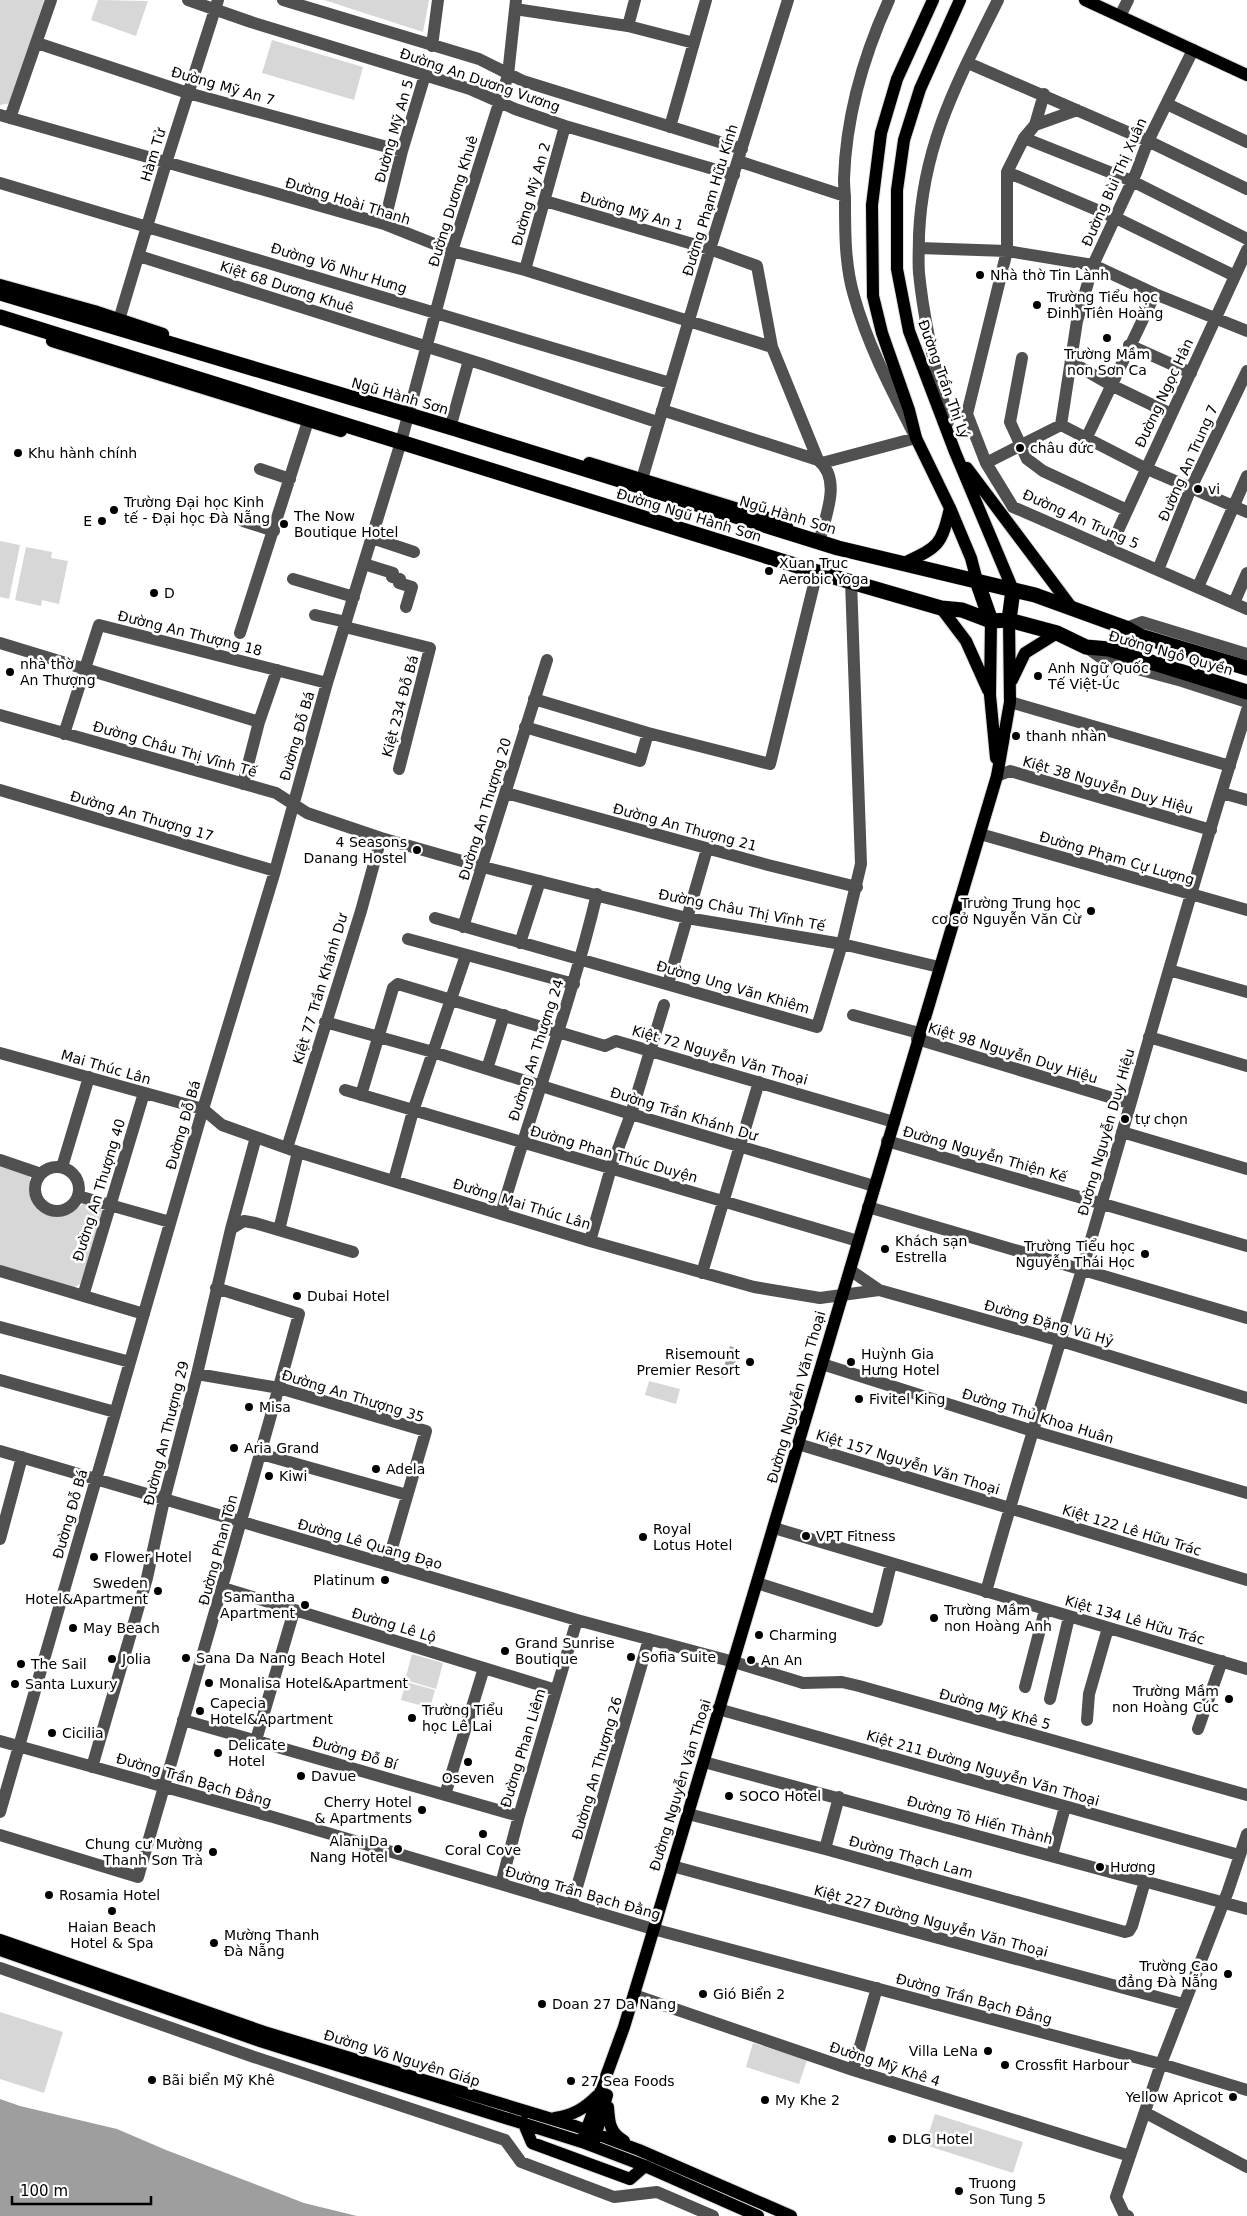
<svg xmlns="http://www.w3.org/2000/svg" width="1247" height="2216" font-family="'DejaVu Sans',sans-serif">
	<rect width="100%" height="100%" fill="#fff"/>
	<!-- green -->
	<path fill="#d7d7d7" d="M0,0h44l-33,103 -11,2z
		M98,0l50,1 -12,35 -45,-16z
		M324,0h105l-6,32z
		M272,40l91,27 -9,33 -92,-27z
		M0,541l20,4 -11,54 -9,-2z
		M26,547l26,5 -1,6 17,3 -9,43 -17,-4 -1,6 -26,-6z
		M0,1165l29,7c2,8 0,16 2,24 1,5 4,9 8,12 17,15 30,5 46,-5l14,4 5,6 -24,71 -8,5 -72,-23z
		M649,1381l31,8 -4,15 -31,-9z
		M412,1654l31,9 -7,26 -31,-9z
		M406,1682l29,8 -5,18 -29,-8z
		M0,2012l63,20 -19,61 -44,-14z
		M753,2043l54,17 -8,24 -53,-17z
		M935,2114l88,28 -10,31 -88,-28z"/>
	<!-- water -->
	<path fill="#9e9e9e" d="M730,1346l9,3 -8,29 -5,-3 -3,3 -2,-1z
		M0,2099l20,7 97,23 49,21 138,53 53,13h-357z"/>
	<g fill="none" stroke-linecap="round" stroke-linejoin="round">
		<defs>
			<path id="major" d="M933,0l-36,79 -16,54 -9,72 1,91 9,37 27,77 7,28 34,70 21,50 6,23
				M960,0l-40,89 -16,51 -7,50v79l12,62 46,121 58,138
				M1085,0l162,75
				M0,285l94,26 69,23
				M52,341l289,90
				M589,463l198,61
				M967,468l105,140
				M902,564c36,-17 39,-17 48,-56
				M941,608l25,33 22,49
				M991,621l-1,74 6,63
				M1012,680l13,-27 32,-20
				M0,1940l264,92 311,94 64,24 152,66
				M0,1950l260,91 322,101 63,24 113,50
				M608,2107c1,16 2,26 16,34
				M555,2118c18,-3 29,-9 42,-22
				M523,2122l9,21 98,36 15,-13
				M594,2141l13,-46
				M582,2142l42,-115 24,-79 349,-1172 13,-74 -1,-82"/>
			<path id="highway" d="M0,293l456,136 382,119 197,47 91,33 14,8 107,32
				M0,317l817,255 124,36 21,2 29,11 18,-1 48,13 29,14 23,2 138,43
				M977,581l14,40
				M1009,620l4,-30"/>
		</defs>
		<!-- major casing -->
		<use href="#major" stroke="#dbdbdb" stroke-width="14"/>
		<!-- highway casing -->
		<use href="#highway" stroke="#dbdbdb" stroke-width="16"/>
		<!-- minor -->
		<path stroke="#505050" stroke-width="12" d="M188,0l63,22 219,67 45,20 50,17 169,49
			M283,0l196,59 44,22 219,68
			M515,9l113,17 66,17
			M1120,16l8,-16
			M628,26l7,-26
			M37,43l151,50 214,58
			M432,46l6,-46
			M968,63l180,78 99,48
			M1044,94l-9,31 -11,13 -17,34v79l-40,163 19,49 27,44 234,102
			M1167,104l80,38
			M0,115l384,109 68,27 73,19 247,77
			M10,118l41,-118
			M1035,125l42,-15
			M670,127l36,-127
			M1024,138l108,43 115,58
			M738,161l107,35
			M1007,172l109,46 119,58
			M0,183l670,200
			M545,201l165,48 47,17 15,81 46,113c23,18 9,52 3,75
			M384,224l18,-73 23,-76
			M919,248l88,3 86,14 62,29 92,37
			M139,256l346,109 172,57
			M525,270l40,-144
			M119,320l47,-157 52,-163
			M1129,345l62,28
			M1022,358l-12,64 17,37 16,12 84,39
			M1071,362l40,23 60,29
			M662,410l156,50
			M452,421l17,-61
			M948,422c-11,-49 -24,-98 -29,-149 -1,-12 0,-25 0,-38 4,-92 39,-154 79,-235
			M1061,425l16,-104 16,-56 43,-92 12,-32 45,-91
			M1061,425l84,43 102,44
			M1086,439l69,-145
			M822,463l94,-25c-24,-47 -48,-92 -62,-142 -9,-30 -9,-63 -9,-94 0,-8 -1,-15 -1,-23 2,-63 19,-122 45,-179
			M986,463l75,-38
			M260,469l30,10
			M642,479l68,-230 78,-249
			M243,521l31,10
			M372,538l42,14
			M1110,548l137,-298
			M364,564l29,9 -1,4 8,2 -1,4 13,4 -6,20
			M1158,570l33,-82 56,-117
			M293,579l61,18
			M1198,587l49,-111
			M1234,603l13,-30
			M315,615l31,7
			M345,627l85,21 -31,121
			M1126,628l16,-6 105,32
			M240,633l70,-218
			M0,643l259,79
			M1086,647l18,13 78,21 65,21
			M534,699l114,34 122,31 47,-192
			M1010,702l220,64
			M0,715l276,78 31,20 74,25 102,29 204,51 155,26 97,23
			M525,727l115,34 8,-28
			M64,734l35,-109 228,58
			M997,776l13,-5 201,59
			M243,784l16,-62 18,-52
			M0,790l275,81
			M506,793l262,72 89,22
			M1222,793l25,7
			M980,834l267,76
			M435,918l382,109 25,-83 19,-80 -10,-283
			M463,927l84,-267
			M408,939l166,45
			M520,943l20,-62
			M1169,970l78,22
			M668,984l39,-135
			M853,1015l66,18
			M325,1022l108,30 198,62 243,72
			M1149,1037l98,29
			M917,1039l212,64
			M0,1053l203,56 19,16 76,27 292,89 164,46 66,11 59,-8 182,51 186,57
			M487,1069l17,-54
			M345,1090l513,151
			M361,1095l32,-107 5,-4 207,62 11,-5 278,81
			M1122,1132l125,37
			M887,1141l360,105
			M287,1148l74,-237 20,-73
			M0,1160l41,14
			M35 1189a22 22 0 1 1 44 0a22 22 0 1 1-44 0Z
			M62,1167l27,-90
			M394,1180l19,-69 53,-156
			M78,1196l92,26
			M868,1207l379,111
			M501,1214c31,-107 70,-211 96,-320
			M231,1229l25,-92
			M279,1230l19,-78
			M590,1241l21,-73 20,-54 33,-109
			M850,1270l29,20
			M0,1271l144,43
			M702,1273l57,-191
			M83,1296l61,-203
			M0,1327l130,35
			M822,1364l211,67 214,62
			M197,1374l82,14 147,43 -39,134
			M0,1380l115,32
			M798,1444l449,136
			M0,1451l577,169 157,42 69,21 39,-1 17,4 388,109
			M261,1454l146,41
			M774,1528l473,141
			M0,1539l22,-82
			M757,1583l120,38 14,-57
			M223,1588l333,102
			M986,1592c36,-131 78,-259 116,-390 48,-164 93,-329 145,-492
			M1025,1687l20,-77
			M1050,1699l19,-82
			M718,1709l521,146
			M183,1720l336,96
			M1087,1720l2,-26 19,-66
			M1198,1729l24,-68
			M256,1740l38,-129
			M0,1741l273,76 380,112 508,135 86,26
			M704,1762l543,147
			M92,1767l55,-189 17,-78 33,-126 34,-145 13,-8 11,2 98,29
			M445,1795l39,-127
			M0,1812l203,-703 72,-238 52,-188 74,-241 51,-191 56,-176 8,-75
			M688,1814l137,35 300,83 4,-1 3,-5 13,-45
			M0,1835l138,42c54,-188 110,-375 161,-563l-83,-26
			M825,1849l14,-52
			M1052,1855l13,-48
			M672,1866l511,138
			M501,1884l18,-68 58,-196
			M572,1904l77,-265
			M0,1968l254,89 251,83 16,22 93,35 43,-5 56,24
			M634,1995l219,75 277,86
			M853,2070l24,-82
			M1146,2113l101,54
			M1128,2216l-4,-2 -8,-17 45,-133 67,-173 19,-57"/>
		<!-- major -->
		<use href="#major" stroke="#000" stroke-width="12"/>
		<!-- highway -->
		<use href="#highway" stroke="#000" stroke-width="15"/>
	</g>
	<!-- markers -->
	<g fill="#000" stroke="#fff" stroke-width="2">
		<circle cx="980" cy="275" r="5"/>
		<circle cx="1037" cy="305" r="5"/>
		<circle cx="1107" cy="338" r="5"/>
		<circle cx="1020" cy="448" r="5"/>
		<circle cx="18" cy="453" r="5"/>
		<circle cx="1198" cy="489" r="5"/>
		<circle cx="114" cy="510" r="5"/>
		<circle cx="102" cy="521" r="5"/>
		<circle cx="284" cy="524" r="5"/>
		<circle cx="769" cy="571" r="5"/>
		<circle cx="154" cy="593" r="5"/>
		<circle cx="10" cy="672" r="5"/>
		<circle cx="1038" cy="676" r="5"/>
		<circle cx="1016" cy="736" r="5"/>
		<circle cx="417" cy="850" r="5"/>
		<circle cx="1091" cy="911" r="5"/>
		<circle cx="1125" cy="1119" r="5"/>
		<circle cx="885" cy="1249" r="5"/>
		<circle cx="1145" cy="1254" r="5"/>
		<circle cx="297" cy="1296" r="5"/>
		<circle cx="750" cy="1362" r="5"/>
		<circle cx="851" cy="1362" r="5"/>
		<circle cx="859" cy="1399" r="5"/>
		<circle cx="249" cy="1407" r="5"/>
		<circle cx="234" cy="1448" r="5"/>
		<circle cx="376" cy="1469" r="5"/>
		<circle cx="269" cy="1476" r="5"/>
		<circle cx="806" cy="1536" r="5"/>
		<circle cx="643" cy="1537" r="5"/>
		<circle cx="94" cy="1557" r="5"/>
		<circle cx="385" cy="1580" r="5"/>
		<circle cx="158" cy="1591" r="5"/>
		<circle cx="305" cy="1605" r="5"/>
		<circle cx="934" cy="1618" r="5"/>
		<circle cx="73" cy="1628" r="5"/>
		<circle cx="759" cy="1635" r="5"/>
		<circle cx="505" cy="1651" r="5"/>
		<circle cx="631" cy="1657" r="5"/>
		<circle cx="186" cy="1658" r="5"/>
		<circle cx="112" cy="1659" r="5"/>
		<circle cx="751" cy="1660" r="5"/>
		<circle cx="21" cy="1664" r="5"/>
		<circle cx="209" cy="1683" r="5"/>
		<circle cx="15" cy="1684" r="5"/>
		<circle cx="1229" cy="1699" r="5"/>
		<circle cx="200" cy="1711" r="5"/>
		<circle cx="412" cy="1718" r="5"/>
		<circle cx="52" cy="1733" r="5"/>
		<circle cx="218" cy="1753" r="5"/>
		<circle cx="468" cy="1762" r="5"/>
		<circle cx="301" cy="1776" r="5"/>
		<circle cx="729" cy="1796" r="5"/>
		<circle cx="422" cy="1810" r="5"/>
		<circle cx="483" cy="1834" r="5"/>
		<circle cx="398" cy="1849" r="5"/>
		<circle cx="213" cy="1852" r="5"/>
		<circle cx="1100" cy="1867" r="5"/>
		<circle cx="49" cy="1895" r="5"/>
		<circle cx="112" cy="1911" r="5"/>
		<circle cx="214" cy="1943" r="5"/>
		<circle cx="1228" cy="1974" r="5"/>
		<circle cx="703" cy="1994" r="5"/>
		<circle cx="542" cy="2004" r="5"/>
		<circle cx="988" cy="2051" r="5"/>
		<circle cx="1005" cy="2065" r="5"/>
		<circle cx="152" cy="2080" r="5"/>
		<circle cx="571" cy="2081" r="5"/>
		<circle cx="1233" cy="2097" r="5"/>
		<circle cx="765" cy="2100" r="5"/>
		<circle cx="892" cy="2139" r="5"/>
		<circle cx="959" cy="2191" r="5"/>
	</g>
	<g text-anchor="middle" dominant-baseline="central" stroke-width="5" stroke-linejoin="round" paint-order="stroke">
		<!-- street labels -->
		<g font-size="14" fill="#000" stroke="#fff">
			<text transform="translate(480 80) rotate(19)">Đường An Dương Vương</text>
			<text transform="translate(223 86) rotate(16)">Đường Mỹ An 7</text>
			<text transform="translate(394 131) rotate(-74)">Đường Mỹ An 5</text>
			<text transform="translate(153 155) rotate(-73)">Hàm Tử</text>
			<text transform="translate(1114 182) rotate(-66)">Đường Bùi Thị Xuân</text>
			<text transform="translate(531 194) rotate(-74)">Đường Mỹ An 2</text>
			<text transform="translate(710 200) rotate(-73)">Đường Phạm Hữu Kính</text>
			<text transform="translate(348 201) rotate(17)">Đường Hoài Thanh</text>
			<text transform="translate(453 201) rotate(-73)">Đường Dương Khuê</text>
			<text transform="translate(632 211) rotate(16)">Đường Mỹ An 1</text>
			<text transform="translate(339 268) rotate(17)">Đường Võ Như Hưng</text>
			<text transform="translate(287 287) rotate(18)">Kiệt 68 Dương Khuê</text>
			<text transform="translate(944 379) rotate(70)">Đường Trần Thị Lý</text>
			<text transform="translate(1164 393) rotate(-65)">Đường Ngọc Hân</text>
			<text transform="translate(400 396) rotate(16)">Ngũ Hành Sơn</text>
			<text transform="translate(1188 463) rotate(-66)">Đường An Trung 7</text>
			<text transform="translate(689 515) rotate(17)">Đường Ngũ Hành Sơn</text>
			<text transform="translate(788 515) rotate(17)">Ngũ Hành Sơn</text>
			<text transform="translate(1081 519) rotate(24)">Đường An Trung 5</text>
			<text transform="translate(190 633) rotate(14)">Đường An Thượng 18</text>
			<text transform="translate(1171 653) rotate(16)">Đường Ngô Quyền</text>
			<text transform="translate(400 706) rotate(-75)">Kiệt 234 Đỗ Bá</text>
			<text transform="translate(297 736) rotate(-74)">Đường Đỗ Bá</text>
			<text transform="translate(175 749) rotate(16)">Đường Châu Thị Vĩnh Tế</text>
			<text transform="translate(1108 785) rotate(16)">Kiệt 38 Nguyễn Duy Hiệu</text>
			<text transform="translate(485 809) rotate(-73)">Đường An Thượng 20</text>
			<text transform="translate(142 816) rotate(16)">Đường An Thượng 17</text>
			<text transform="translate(685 827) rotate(15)">Đường An Thượng 21</text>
			<text transform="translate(1117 858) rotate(16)">Đường Phạm Cự Lượng</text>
			<text transform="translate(742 910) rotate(11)">Đường Châu Thị Vĩnh Tế</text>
			<text transform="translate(733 987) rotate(16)">Đường Ung Văn Khiêm</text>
			<text transform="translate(320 989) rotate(-73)">Kiệt 77 Trần Khánh Dư</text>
			<text transform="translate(536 1050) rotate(-72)">Đường An Thượng 24</text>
			<text transform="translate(1013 1053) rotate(17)">Kiệt 98 Nguyễn Duy Hiệu</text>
			<text transform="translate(720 1055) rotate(16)">Kiệt 72 Nguyễn Văn Thoại</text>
			<text transform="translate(106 1067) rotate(16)">Mai Thúc Lân</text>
			<text transform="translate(684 1114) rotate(17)">Đường Trần Khánh Dư</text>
			<text transform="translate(183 1125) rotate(-74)">Đường Đỗ Bá</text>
			<text transform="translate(1106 1132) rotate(-74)">Đường Nguyễn Duy Hiệu</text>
			<text transform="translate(614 1154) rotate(16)">Đường Phan Thúc Duyện</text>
			<text transform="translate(985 1154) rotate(16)">Đường Nguyễn Thiện Kế</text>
			<text transform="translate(99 1190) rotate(-73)">Đường An Thượng 40</text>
			<text transform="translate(522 1204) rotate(17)">Đường Mai Thúc Lân</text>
			<text transform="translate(1049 1323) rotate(16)">Đường Đặng Vũ Hỷ</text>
			<text transform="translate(353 1396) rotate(17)">Đường An Thượng 35</text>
			<text transform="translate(796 1397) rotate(-74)">Đường Nguyễn Văn Thoại</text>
			<text transform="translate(1038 1416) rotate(17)">Đường Thủ Khoa Huân</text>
			<text transform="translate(166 1433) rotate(-76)">Đường An Thượng 29</text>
			<text transform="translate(908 1462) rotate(17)">Kiệt 157 Nguyễn Văn Thoại</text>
			<text transform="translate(70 1514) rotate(-74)">Đường Đỗ Bá</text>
			<text transform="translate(1132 1530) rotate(17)">Kiệt 122 Lê Hữu Trác</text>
			<text transform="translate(370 1544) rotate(16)">Đường Lê Quang Đạo</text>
			<text transform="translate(218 1550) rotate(-75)">Đường Phan Tôn</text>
			<text transform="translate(1135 1620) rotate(16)">Kiệt 134 Lê Hữu Trác</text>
			<text transform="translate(394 1625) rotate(17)">Đường Lê Lộ</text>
			<text transform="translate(995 1709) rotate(16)">Đường Mỹ Khê 5</text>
			<text transform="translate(523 1748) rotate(-73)">Đường Phan Liêm</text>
			<text transform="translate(355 1753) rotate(16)">Đường Đỗ Bí</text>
			<text transform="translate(597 1768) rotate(-74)">Đường An Thượng 26</text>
			<text transform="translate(983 1768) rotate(16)">Kiệt 211 Đường Nguyễn Văn Thoại</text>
			<text transform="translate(194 1780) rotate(16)">Đường Trần Bạch Đằng</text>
			<text transform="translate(680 1785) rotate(-73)">Đường Nguyễn Văn Thoại</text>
			<text transform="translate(980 1820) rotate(15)">Đường Tô Hiến Thành</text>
			<text transform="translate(911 1857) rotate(15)">Đường Thạch Lam</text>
			<text transform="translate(583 1893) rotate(16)">Đường Trần Bạch Đằng</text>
			<text transform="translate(931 1921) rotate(15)">Kiệt 227 Đường Nguyễn Văn Thoại</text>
			<text transform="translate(974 1999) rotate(15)">Đường Trần Bạch Đằng</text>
			<text transform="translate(402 2058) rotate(17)">Đường Võ Nguyên Giáp</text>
			<text transform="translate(885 2064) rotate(18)">Đường Mỹ Khê 4</text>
		</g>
		<!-- poi labels -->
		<g font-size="14" fill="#000" stroke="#fff" text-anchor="start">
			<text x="990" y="275">Nhà thờ Tin Lành</text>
			<text x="1047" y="297">Trường Tiểu học<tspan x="1047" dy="16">Đinh Tiên Hoàng</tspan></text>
			<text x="1107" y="354" text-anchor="middle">Trường Mầm<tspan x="1107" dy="16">non Sơn Ca</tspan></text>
			<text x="1030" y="448">châu đức</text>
			<text x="28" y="453">Khu hành chính</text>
			<text x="1208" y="489">vi</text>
			<text x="124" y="502">Trường Đại học Kinh<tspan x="124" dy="16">tế - Đại học Đà Nẵng</tspan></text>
			<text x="294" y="516">The Now<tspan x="294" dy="16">Boutique Hotel</tspan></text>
			<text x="92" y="521" text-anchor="end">E</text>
			<text x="779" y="563">Xuan Truc<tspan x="779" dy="16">Aerobic Yoga</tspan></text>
			<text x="164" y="593">D</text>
			<text x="20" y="664">nhà thờ<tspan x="20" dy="16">An Thượng</tspan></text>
			<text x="1048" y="668">Anh Ngữ Quốc<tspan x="1048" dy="16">Tế Việt-Úc</tspan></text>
			<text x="1026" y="736">thanh nhàn</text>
			<text x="407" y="842" text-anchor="end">4 Seasons<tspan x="407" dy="16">Danang Hostel</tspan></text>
			<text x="1081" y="903" text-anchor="end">Trường Trung học<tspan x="1081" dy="16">cơ sở Nguyễn Văn Cừ</tspan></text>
			<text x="1135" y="1119">tự chọn</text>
			<text x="895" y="1241">Khách sạn<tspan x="895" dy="16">Estrella</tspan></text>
			<text x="1135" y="1246" text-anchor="end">Trường Tiểu học<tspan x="1135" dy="16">Nguyễn Thái Học</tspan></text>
			<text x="307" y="1296">Dubai Hotel</text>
			<text x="740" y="1354" text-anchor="end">Risemount<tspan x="740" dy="16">Premier Resort</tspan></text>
			<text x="861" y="1354">Huỳnh Gia<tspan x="861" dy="16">Hưng Hotel</tspan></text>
			<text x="869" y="1399">Fivitel King</text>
			<text x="259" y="1407">Misa</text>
			<text x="244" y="1448">Aria Grand</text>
			<text x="386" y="1469">Adela</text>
			<text x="279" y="1476">Kiwi</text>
			<text x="653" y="1529">Royal<tspan x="653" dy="16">Lotus Hotel</tspan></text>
			<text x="816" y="1536">VPT Fitness</text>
			<text x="104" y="1557">Flower Hotel</text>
			<text x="375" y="1580" text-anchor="end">Platinum</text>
			<text x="148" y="1583" text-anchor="end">Sweden<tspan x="148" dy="16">Hotel&amp;Apartment</tspan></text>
			<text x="295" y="1597" text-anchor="end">Samantha<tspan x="295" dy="16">Apartment</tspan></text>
			<text x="944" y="1610">Trường Mầm<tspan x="944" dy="16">non Hoàng Anh</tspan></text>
			<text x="83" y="1628">May Beach</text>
			<text x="769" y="1635">Charming</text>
			<text x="515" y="1643">Grand Sunrise<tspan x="515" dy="16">Boutique</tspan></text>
			<text x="641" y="1657">Sofia Suite</text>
			<text x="196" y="1658">Sana Da Nang Beach Hotel</text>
			<text x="122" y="1659">Jolia</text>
			<text x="761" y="1660">An An</text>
			<text x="31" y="1664">The Sail</text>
			<text x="219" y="1683">Monalisa Hotel&amp;Apartment</text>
			<text x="25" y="1684">Santa Luxury</text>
			<text x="1219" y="1691" text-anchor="end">Trường Mầm<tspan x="1219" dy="16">non Hoàng Cúc</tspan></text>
			<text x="210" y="1703">Capecia<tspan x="210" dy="16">Hotel&amp;Apartment</tspan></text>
			<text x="422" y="1710">Trường Tiểu<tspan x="422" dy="16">học Lê Lai</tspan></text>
			<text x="62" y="1733">Cicilia</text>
			<text x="228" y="1745">Delicate<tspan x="228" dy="16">Hotel</tspan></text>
			<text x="311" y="1776">Davue</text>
			<text x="468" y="1778" text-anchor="middle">Oseven</text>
			<text x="739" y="1796">SOCO Hotel</text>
			<text x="412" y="1802" text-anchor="end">Cherry Hotel<tspan x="412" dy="16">&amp; Apartments</tspan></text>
			<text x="388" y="1841" text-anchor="end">Alani Da<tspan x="388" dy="16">Nang Hotel</tspan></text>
			<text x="203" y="1844" text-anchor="end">Chung cư Mường<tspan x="203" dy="16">Thanh Sơn Trà</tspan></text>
			<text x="483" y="1850" text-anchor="middle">Coral Cove</text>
			<text x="1110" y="1867">Hương</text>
			<text x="59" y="1895">Rosamia Hotel</text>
			<text x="112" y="1927" text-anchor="middle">Haian Beach<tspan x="112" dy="16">Hotel &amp; Spa</tspan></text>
			<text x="224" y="1935">Mường Thanh<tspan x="224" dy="16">Đà Nẵng</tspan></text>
			<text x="1218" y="1966" text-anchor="end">Trường Cao<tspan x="1218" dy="16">đẳng Đà Nẵng</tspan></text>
			<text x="713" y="1994">Gió Biển 2</text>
			<text x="552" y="2004">Doan 27 Da Nang</text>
			<text x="978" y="2051" text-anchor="end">Villa LeNa</text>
			<text x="1015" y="2065">Crossfit Harbour</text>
			<text x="162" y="2080">Bãi biển Mỹ Khê</text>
			<text x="581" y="2081">27 Sea Foods</text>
			<text x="1223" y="2097" text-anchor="end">Yellow Apricot</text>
			<text x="775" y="2100">My Khe 2</text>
			<text x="902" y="2139">DLG Hotel</text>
			<text x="969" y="2183">Truong<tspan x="969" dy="16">Son Tung 5</tspan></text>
		</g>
	</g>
	<!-- scale -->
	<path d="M12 2196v8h139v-8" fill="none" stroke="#000000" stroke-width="2.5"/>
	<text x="20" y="2196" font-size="15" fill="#000000" stroke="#ffffff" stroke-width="4" paint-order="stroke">100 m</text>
</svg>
